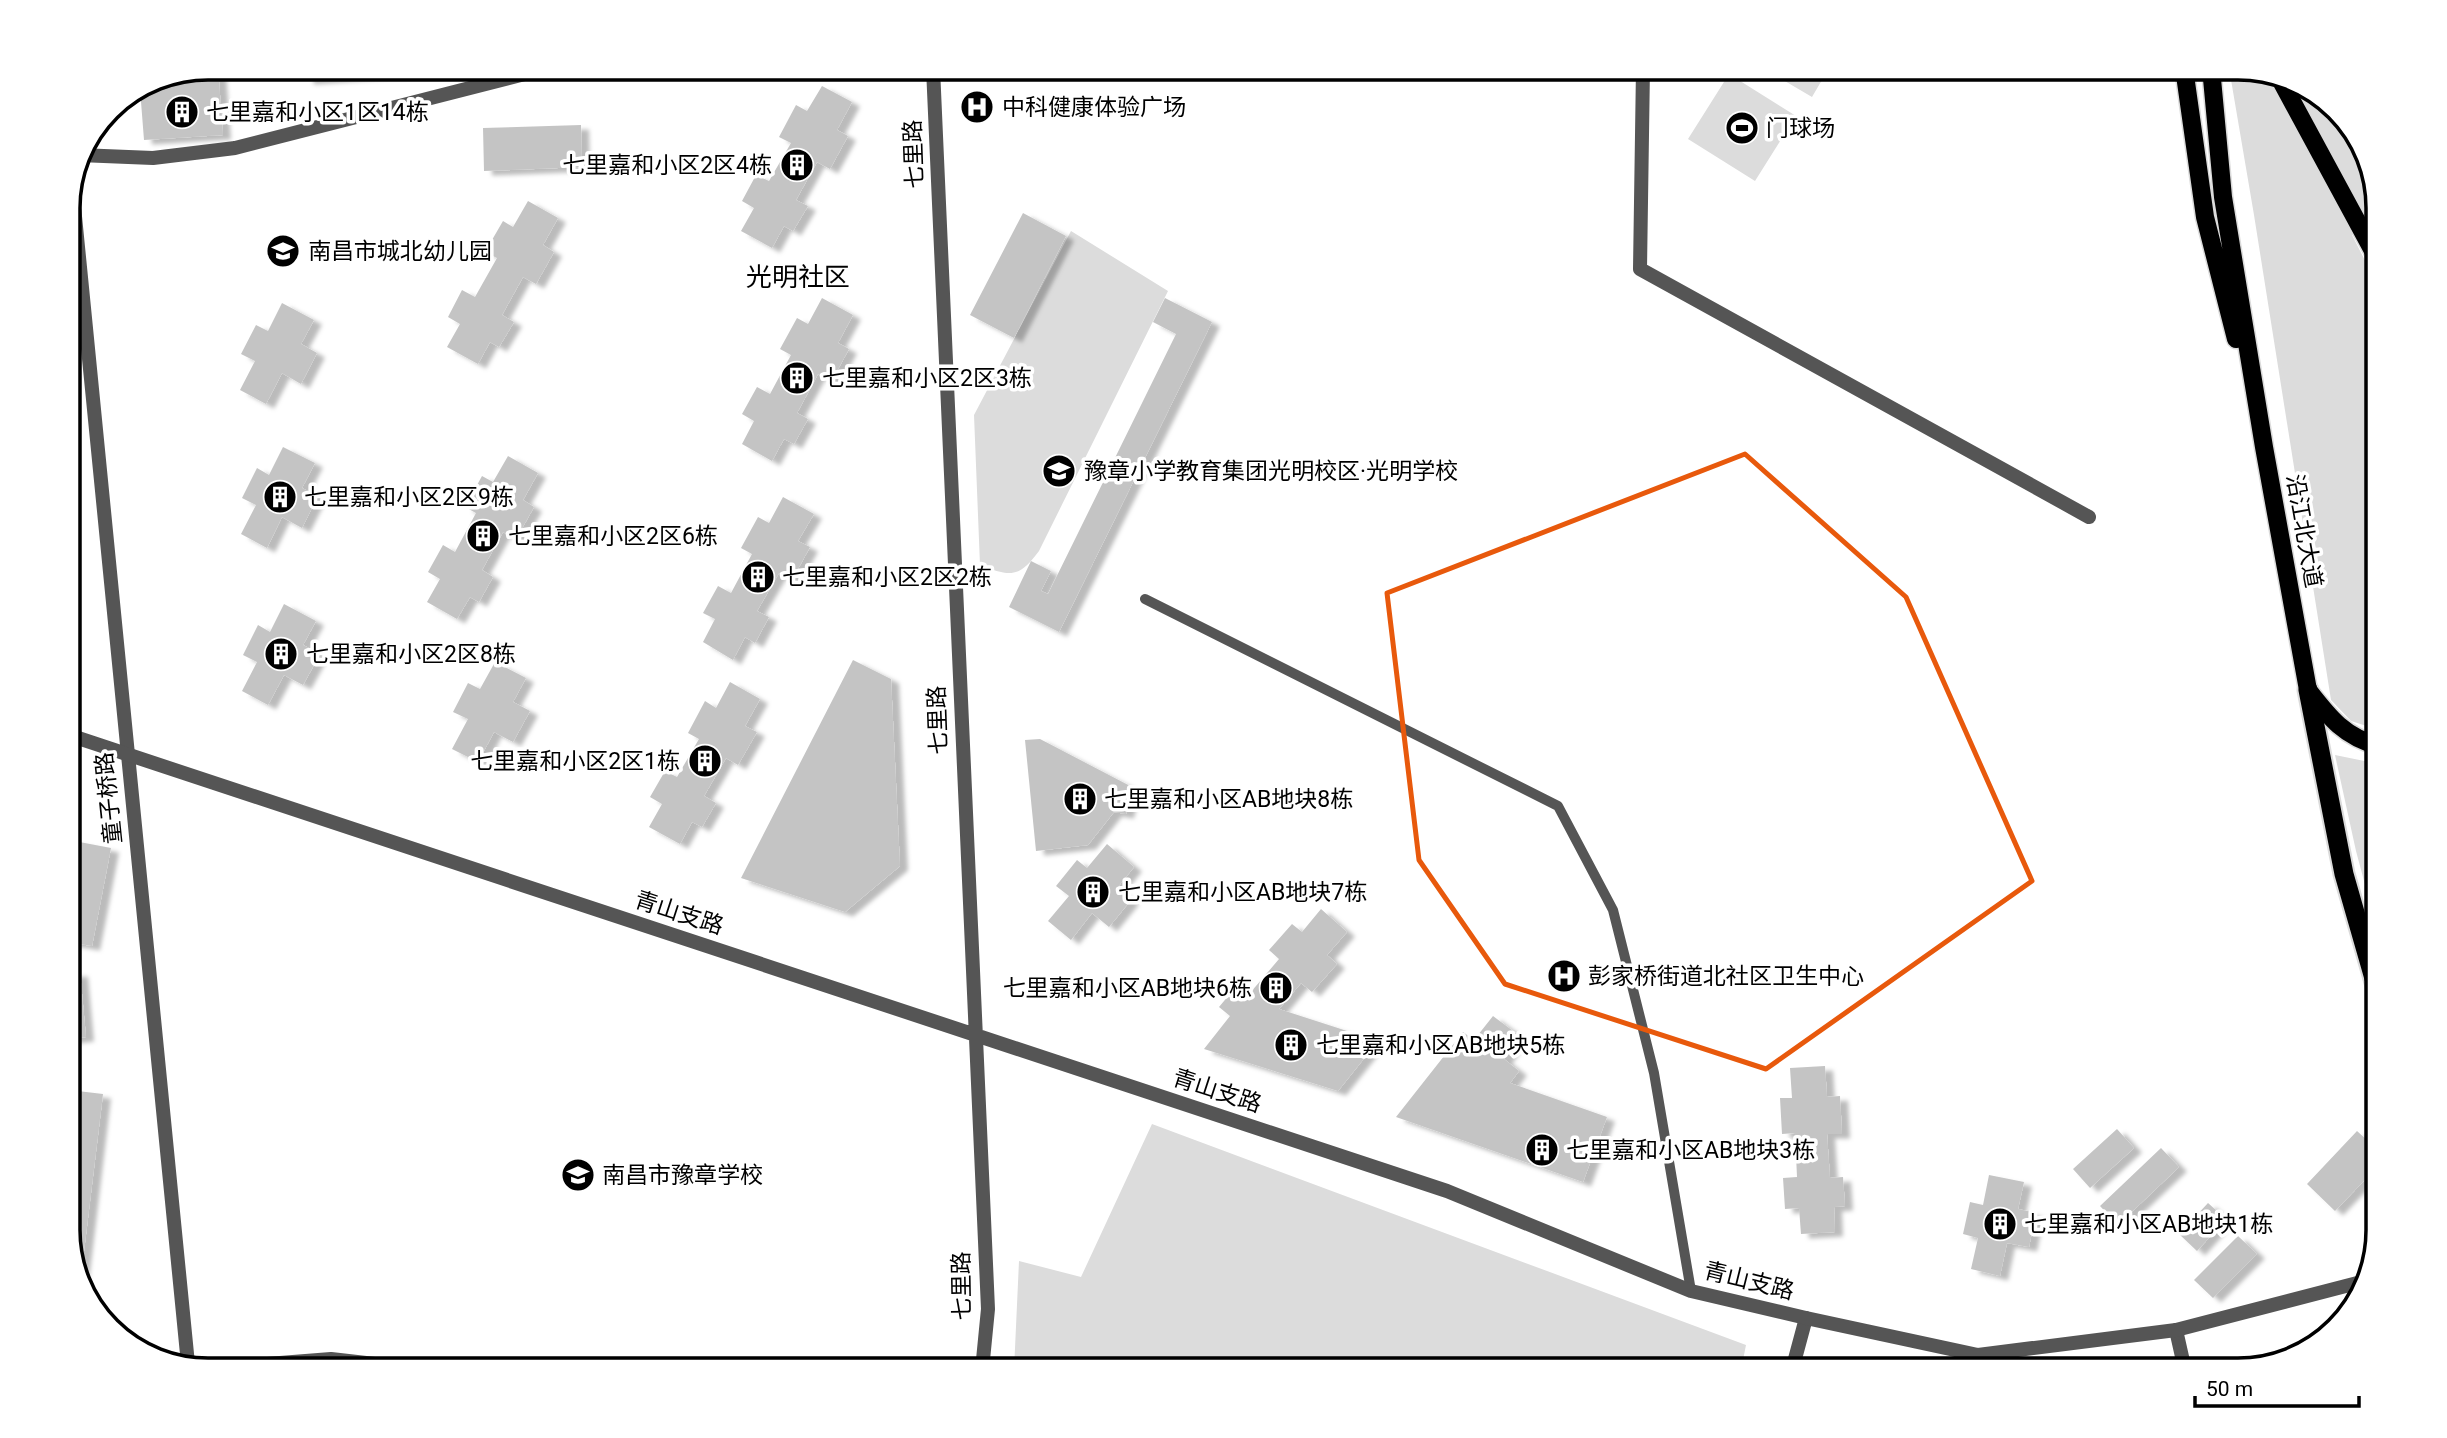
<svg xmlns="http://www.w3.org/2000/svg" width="2447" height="1438" font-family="Roboto,'Noto Sans SC',sans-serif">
	<defs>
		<filter id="shadow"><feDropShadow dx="8" dy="4.5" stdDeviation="2" flood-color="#0004"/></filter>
	</defs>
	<rect width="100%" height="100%" fill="#fff"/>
	<!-- green -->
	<path fill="#dcdcdc" d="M1763,68h66l-17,29z
		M2229,68h10l69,19 47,44 23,68v19l-26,17 26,51 1,444 -28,-9 -20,-21 -77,-485z
		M1729,74l67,42 -41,65 -67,-42z
		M1071,231l97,60 -129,260c-20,27 -28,26 -59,14l-6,-150z
		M2335,755l44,9v173l-23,-86z
		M1152,1124l594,221 -5,25h-727l5,-109 62,16z"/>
	<!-- building -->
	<path fill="#c4c4c4" filter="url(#shadow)" d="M208,68h10l5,67 -79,5 -4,-51 15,-10z
		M305,68h130v2l-129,10z
		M822,86l30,16 -15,28 11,6 -18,33 -13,-7 -21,38 12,6 -15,25 -9,-5 -12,22 -31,-17 13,-23 -12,-7 14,-26 13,6 22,-38 -12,-6 17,-32 11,6z
		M581,125l1,42 -98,4 -1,-43z
		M528,201l30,17 -15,27 11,7 -18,32 -13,-7 -21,38 12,7 -15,25 -9,-5 -12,22 -31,-17 13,-23 -12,-7 14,-27 13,7 22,-39 -12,-6 18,-31 10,6z
		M1023,213l43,23 -52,102 -44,-23z
		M822,298l31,17 -15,28 11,6 -18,33 -13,-8 -21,39 11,6 -14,25 -10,-5 -12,22 -30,-17 12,-23 -12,-7 15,-27 13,7 21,-39 -11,-6 17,-31 11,6z
		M1165,298l47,24 -153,310 -50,-25 22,-46 20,10 -10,20 7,3 128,-260 -23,-12z
		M282,303l32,17 -13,24 16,9 -16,31 -19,-11 -16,31 -26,-14 15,-29 -14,-7 15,-29 12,6z
		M283,447l32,16 -13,25 16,8 -16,32 -20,-11 -15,31 -26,-14 15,-29 -14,-7 15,-30 12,7z
		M508,456l30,17 -15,27 11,7 -18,32 -13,-7 -21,38 11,7 -14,25 -9,-5 -13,22 -30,-17 13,-23 -12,-7 15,-27 12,7 21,-39 -11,-6 17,-31 11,6z
		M783,497l31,17 -16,27 12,6 -18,33 -13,-7 -22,38 12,6 -14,26 -10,-6 -12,23 -30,-18 12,-23 -12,-6 15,-27 13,7 21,-39 -11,-6 17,-31 11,6z
		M284,604l32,17 -13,24 17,9 -17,31 -19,-10 -16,30 -26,-14 15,-29 -14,-7 15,-30 12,7z
		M853,660l38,19 9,187 -55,46 -104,-34z
		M495,662l31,16 -13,24 17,9 -17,31 -19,-10 -16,30 -26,-13 16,-30 -15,-7 15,-29 12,6z
		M730,682l30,17 -15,27 12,6 -19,33 -12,-7 -22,38 12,7 -14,24 -10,-5 -12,22 -31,-17 13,-23 -12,-7 15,-26 12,6 22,-38 -11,-6 17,-32 11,7z
		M1040,739l92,48 -6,27 -12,-2 -26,33 -52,6 -11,-111z
		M69,840l42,8 -19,98 -23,-4z
		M1107,844l27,23 -17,21 14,12 -22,27 -17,-14 -21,27 -23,-19 21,-25 -13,-10 21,-26 10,8z
		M1321,909l26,23 -20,23 10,9 -25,28 -11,-9 -22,26 99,32 -40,50 -134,-42 26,-33 -11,-9 20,-24 11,10 29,-34 -10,-9 23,-26 10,8z
		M80,972l6,65 -17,2v-66z
		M1493,1016l28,21 -17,22 15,12 -9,12 97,34 -24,65 -187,-65 67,-85 11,8z
		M1825,1066l2,31 13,-1 2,38h-15l3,44 13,-1 2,29 -11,1 1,25 -34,2 -2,-26 -14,1 -2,-31 14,-1 -2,-44 -13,1 -2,-36h12l-2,-30z
		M69,1090l34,4 -22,182 -12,-37z
		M2117,1129l17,19 -44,40 -17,-19z
		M2357,1131l22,20v14l-44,46 -28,-27z
		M2161,1148l18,19 -61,58 -18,-19z
		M1989,1175l35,7 -6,27 18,4 -7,34 -22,-4 -7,33 -29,-7 7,-31 -15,-4 7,-32 13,3z
		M2208,1203l18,16 -29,32 -18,-17z
		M2238,1236l19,18 -44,44 -19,-18z"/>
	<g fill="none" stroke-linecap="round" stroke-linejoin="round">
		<defs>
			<path id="primary" d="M2184,68l21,149 31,122
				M2211,68l12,129 41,250 44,243c21,27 36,47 71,56
				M2280,79l98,181"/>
			<path id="trunk" d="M2308,690l36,184 35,122"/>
		</defs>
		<!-- primary casing -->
		<use href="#primary" stroke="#dbdbdb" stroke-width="21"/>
		<!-- trunk casing -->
		<use href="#trunk" stroke="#dbdbdb" stroke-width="23"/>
		<!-- service -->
		<path stroke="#555" stroke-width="10" d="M1145,599l413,207 55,104 41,163 37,218"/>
		<!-- minor -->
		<path stroke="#555" stroke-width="14" d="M899,68l34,7
			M1643,68l-3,201 449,248
			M79,155l74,3 82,-10 313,-80
			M72,186l116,1178
			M2176,1330l9,40
			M205,1369l126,-10 96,11
			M1792,1370l14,-52"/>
		<!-- tertiary -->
		<path stroke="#555" stroke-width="14" d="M933,68l55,1241 -6,61
			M69,735l1378,456 244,100 115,27 172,37 198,-25 189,-49"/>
		<!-- primary -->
		<use href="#primary" stroke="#000" stroke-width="18"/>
		<!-- trunk -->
		<use href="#trunk" stroke="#000" stroke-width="19"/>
	</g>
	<!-- marked area -->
	<path fill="none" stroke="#e8590c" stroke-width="5" stroke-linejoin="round" d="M1745,454l161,143 126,284 -266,188 -261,-85 -86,-124 -32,-267z"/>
	<!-- icons -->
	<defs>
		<symbol id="hospital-disc" viewBox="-11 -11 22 22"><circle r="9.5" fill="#000" stroke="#fff"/><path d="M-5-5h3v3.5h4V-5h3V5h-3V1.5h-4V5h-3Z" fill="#fff"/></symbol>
		<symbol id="building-disc" viewBox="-11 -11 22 22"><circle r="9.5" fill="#000" stroke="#fff"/><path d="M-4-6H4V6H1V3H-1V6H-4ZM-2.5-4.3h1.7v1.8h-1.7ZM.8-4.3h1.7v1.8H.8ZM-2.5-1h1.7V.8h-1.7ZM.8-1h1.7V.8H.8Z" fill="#fff"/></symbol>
		<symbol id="stadium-disc" viewBox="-11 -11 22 22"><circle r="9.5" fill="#000" stroke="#fff"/><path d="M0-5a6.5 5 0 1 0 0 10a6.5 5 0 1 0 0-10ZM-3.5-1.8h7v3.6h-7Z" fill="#fff"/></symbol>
		<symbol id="school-disc" viewBox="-11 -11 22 22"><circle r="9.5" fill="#000" stroke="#fff"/><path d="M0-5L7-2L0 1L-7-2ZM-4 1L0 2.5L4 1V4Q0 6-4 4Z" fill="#fff"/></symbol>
	</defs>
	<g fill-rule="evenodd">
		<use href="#hospital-disc" x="958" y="88" width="38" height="38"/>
		<use href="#building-disc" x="163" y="93" width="38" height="38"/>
		<use href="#stadium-disc" x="1723" y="109" width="38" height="38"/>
		<use href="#building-disc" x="778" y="146" width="38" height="38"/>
		<use href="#school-disc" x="264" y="232" width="38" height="38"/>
		<use href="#building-disc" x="778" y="359" width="38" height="38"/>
		<use href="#school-disc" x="1040" y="452" width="38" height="38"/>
		<use href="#building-disc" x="261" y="478" width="38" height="38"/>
		<use href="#building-disc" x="464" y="517" width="38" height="38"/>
		<use href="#building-disc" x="739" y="558" width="38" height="38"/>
		<use href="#building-disc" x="262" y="635" width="38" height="38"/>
		<use href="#building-disc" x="686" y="742" width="38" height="38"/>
		<use href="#building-disc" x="1061" y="780" width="38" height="38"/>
		<use href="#building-disc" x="1074" y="873" width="38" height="38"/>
		<use href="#hospital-disc" x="1545" y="957" width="38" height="38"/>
		<use href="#building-disc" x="1257" y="969" width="38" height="38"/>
		<use href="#building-disc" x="1272" y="1026" width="38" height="38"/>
		<use href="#building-disc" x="1523" y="1131" width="38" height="38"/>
		<use href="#school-disc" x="559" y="1156" width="38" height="38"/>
		<use href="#building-disc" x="1981" y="1205" width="38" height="38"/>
	</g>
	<g text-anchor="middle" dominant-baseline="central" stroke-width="7" stroke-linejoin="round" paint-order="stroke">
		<!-- poi labels -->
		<g font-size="23" fill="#000" stroke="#fff" text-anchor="start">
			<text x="1002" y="107">中科健康体验广场</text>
			<text x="206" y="112">七里嘉和小区1区14栋</text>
			<text x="1766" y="128">门球场</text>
			<text x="772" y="165" text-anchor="end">七里嘉和小区2区4栋</text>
			<text x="308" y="251">南昌市城北幼儿园</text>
			<text x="822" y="378">七里嘉和小区2区3栋</text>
			<text x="1084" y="471">豫章小学教育集团光明校区·光明学校</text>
			<text x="304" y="497">七里嘉和小区2区9栋</text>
			<text x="508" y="536">七里嘉和小区2区6栋</text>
			<text x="782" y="577">七里嘉和小区2区2栋</text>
			<text x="306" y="654">七里嘉和小区2区8栋</text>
			<text x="680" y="761" text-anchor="end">七里嘉和小区2区1栋</text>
			<text x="1104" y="799">七里嘉和小区AB地块8栋</text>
			<text x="1118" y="892">七里嘉和小区AB地块7栋</text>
			<text x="1588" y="976">彭家桥街道北社区卫生中心</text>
			<text x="1252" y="988" text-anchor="end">七里嘉和小区AB地块6栋</text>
			<text x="1316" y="1045">七里嘉和小区AB地块5栋</text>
			<text x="1566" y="1150">七里嘉和小区AB地块3栋</text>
			<text x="602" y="1175">南昌市豫章学校</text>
			<text x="2024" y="1224">七里嘉和小区AB地块1栋</text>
		</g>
		<!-- street labels -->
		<g font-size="23" fill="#000" stroke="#fff">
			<text transform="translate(914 154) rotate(-92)">七里路</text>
			<text transform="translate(2304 531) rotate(80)">沿江北大道</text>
			<text transform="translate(938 720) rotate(-92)">七里路</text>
			<text transform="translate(109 798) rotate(-96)">童子桥路</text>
			<text transform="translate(679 913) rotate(18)">青山支路</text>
			<text transform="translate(1217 1091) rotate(18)">青山支路</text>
			<text transform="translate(1749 1281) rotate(14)">青山支路</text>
			<text transform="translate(962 1286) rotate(-91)">七里路</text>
		</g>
		<!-- quarter labels -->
		<g font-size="26" fill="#000" stroke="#fff">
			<text x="798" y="277">光明社区</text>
		</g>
	</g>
	<!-- crop -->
	<path d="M0 0H2447V1438H0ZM208 80H2238A128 128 0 0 1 2366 208V1230A128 128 0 0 1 2238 1358H208A128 128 0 0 1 80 1230V208A128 128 0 0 1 208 80Z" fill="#fff" fill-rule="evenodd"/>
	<path fill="none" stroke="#000" stroke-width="3.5" d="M208 80H2238A128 128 0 0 1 2366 208V1230A128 128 0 0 1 2238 1358H208A128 128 0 0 1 80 1230V208A128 128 0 0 1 208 80Z"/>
	<!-- scale -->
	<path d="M2195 1396v10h164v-10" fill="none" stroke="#000000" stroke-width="3.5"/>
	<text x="2206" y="1396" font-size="21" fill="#000000" stroke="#ffffff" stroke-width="5" paint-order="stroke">50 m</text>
</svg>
